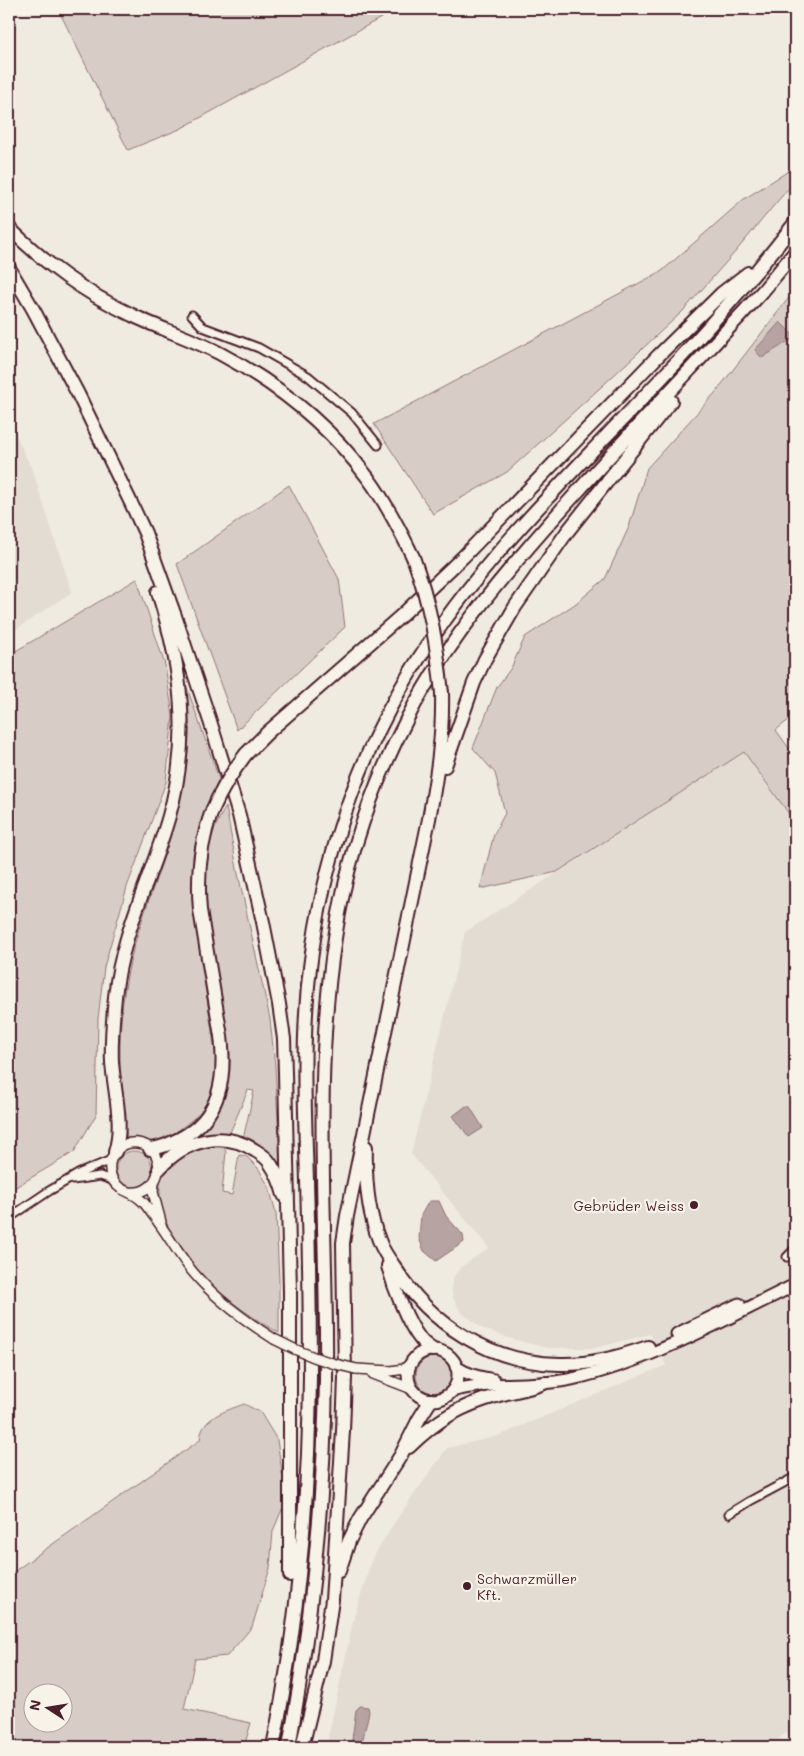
<svg xmlns="http://www.w3.org/2000/svg" width="804" height="1756" font-family="Mali,sans-serif">
	<rect width="100%" height="100%" fill="#f0ebe0"/>
	<filter id="ink" filterUnits="userSpaceOnUse"><feTurbulence type="fractalNoise" baseFrequency=".02" numOctaves="2"/><feDisplacementMap in="SourceGraphic" scale="10" xChannelSelector="R" yChannelSelector="G"/><feConvolveMatrix kernelMatrix="1 2 1 2 8 2 1 2 1" color-interpolation-filters="sRGB"/></filter>
	<g filter="url(#ink)">
		<!-- built -->
		<path fill="#e3dcd2" d="M9,419l24,53 39,120 -63,42z
			M744,752l51,70v905l-27,20h-442l28,-130 18,-58 26,-42 49,-69 51,-12 168,-71 -16,-31 -55,14h-48l-35,-9 -29,-10 -22,-17 -8,-14 -2,-11 3,-11 7,-9 28,-19 -78,-94 54,-222z"/>
		<!-- green -->
		<path fill="#d8cdc6" stroke="#917678" fill-rule="evenodd" d="M58,9h339l-217,120 -52,21z
			M795,167v14l-19,22 -40,48 -53,60 -83,77 -93,84 -74,42 -59,-90 288,-153 82,-72z
			M795,290v425l-19,15 19,27v65l-51,-70 -187,120 -77,17 14,-55 11,-21 -10,-40 -22,-25 24,-61 14,-19 14,-31 50,-33 30,-25 24,-52 18,-59 68,-75z
			M289,485l50,94 6,48 -108,103 -60,-166z
			M137,579l28,86 8,51 -7,66 -39,105 -23,80 -6,52 -2,96 -22,37 -65,39v-536z
			M184,679l35,100 -17,39 -9,37v52l24,157 -4,29 -14,21 -29,23 -16,7 -17,-7 -10,1c-9,-64 -11,-117 4,-180 6,-26 16,-51 24,-76 19,-53 36,-109 34,-166 -1,-12 -3,-25 -5,-37z
			M226,807l11,62 33,150 5,47 6,110 -38,-37 11,-48 -6,-1 -19,45 -21,-1 -31,12c11,-7 25,-15 34,-25 6,-7 10,-18 13,-27 1,-6 4,-12 5,-18 4,-18 -3,-50 -6,-68 -12,-66 -36,-140 3,-201z
			M209,1146l15,1 2,5 -4,41 10,2 7,-40 7,1 12,12 11,19 7,26 3,68v52c-21,-12 -42,-26 -60,-42 -17,-14 -36,-37 -47,-56 -9,-17 -20,-54 -4,-69 10,-11 27,-17 41,-20z
			M116 1169a18 18 0 1 1 36 0a18 18 0 1 1-36 0Z
			M416 1375a18 18 0 1 1 36 0a18 18 0 1 1-36 0Z
			M244,1404l16,8 17,28 6,39v28l-10,24 -3,37 -18,59 -25,29 -32,3 -11,50 67,14 -7,24h-230l-5,-4v-168l191,-135c1,-23 26,-29 44,-36zM32,1694h30v30h-30z"/>
		<!-- water -->
		<path fill="#b7a4a2" stroke="#8b6f72" d="M780,322l15,15 -33,21 -7,-8z
			M466,1106l4,1 13,21 -14,9 -16,-21z
			M429,1201h10l7,15 17,19 1,7 -28,19 -12,-10 -5,-13 2,-23z
			M360,1706l8,1 1,5 -8,35h-10l5,-37z"/>
		<g fill="none" stroke-linecap="round" stroke-linejoin="round">
			<defs>
				<path id="minor" d="M192,315l11,12 56,21 49,28 44,37 26,32
					M73,1180l27,-4 12,4
					M9,1218l40,-27 31,-18 31,-13
					M787,1257l8,-8
					M729,1514l21,-13 45,-24"/>
				<path id="tertiary" d="M154,1183l-1,9 8,30
					M129,1192c35,4 40,-45 9,-49 -19,-3 -34,17 -26,35 5,13 20,13 29,22 5,4 8,10 12,15 14,18 25,39 39,56 23,28 52,49 82,68
					M356,1369l35,2 13,-2 10,-9
					M373,1374l39,15"/>
				<path id="primary" d="M677,1334l62,-30
					M408 1375a25 25 0 1 1 50 0a25 25 0 1 1-50 0Z
					M456,1367c12,8 24,10 38,13
					M452,1391c39,-11 81,-3 120,-12 79,-18 151,-59 223,-94"/>
				<path id="trunk" d="M9,228c38,37 74,64 123,87 28,14 59,23 87,38 59,31 109,71 149,125 18,24 32,52 45,79
					M9,268l24,41 45,85 53,109 14,30 30,83 35,105 29,94 24,107 16,82 5,35 1,34 5,218v284
					M246,754l22,-22 134,-117 61,-58 195,-201 64,-63 26,-20
					M445,766l29,-83 11,-24 30,-52 52,-75 104,-131
					M366,1147c-1,32 1,63 13,93 3,9 9,18 15,26 35,58 97,97 165,98 31,1 60,-7 89,-17
					M150,1149c11,-1 19,-5 29,-10 42,-21 47,-62 42,-103l-21,-126c-3,-34 0,-67 12,-99
					M115,1152c9,-28 -1,-61 -3,-90 -1,-21 1,-44 3,-65 6,-63 37,-121 54,-181 22,-78 13,-148 -11,-224
					M159,1169c25,-29 64,-40 97,-18 5,3 11,7 14,12 7,10 11,21 14,32
					M388,1266c6,21 19,57 33,74 3,4 8,7 12,10
					M409,1447c29,-28 51,-41 90,-52 15,-4 30,-6 45,-12
					M339,1571l10,-30 11,-22 41,-64 18,-36 12,-19
					M273,1747c24,-119 36,-249 37,-371 0,-65 -1,-130 -3,-195 -2,-65 -5,-131 1,-195 10,-104 41,-207 93,-298 62,-109 152,-196 238,-286 55,-57 108,-117 156,-179
					M289,1747c22,-121 35,-244 37,-367 2,-147 -14,-296 9,-442 11,-77 37,-152 73,-221 42,-81 102,-150 163,-218 62,-70 128,-138 191,-207l33,-40
					M302,1747l21,-86 9,-61 11,-169 2,-53 -2,-135 4,-27 82,-397c8,-45 14,-81 13,-126"/>
			</defs>
			<!-- minor casing -->
			<use href="#minor" stroke="#4a1f2b" stroke-width="11"/>
			<!-- tertiary casing -->
			<use href="#tertiary" stroke="#4a1f2b" stroke-width="12"/>
			<!-- primary casing -->
			<use href="#primary" stroke="#4a1f2b" stroke-width="15"/>
			<!-- trunk casing -->
			<use href="#trunk" stroke="#4a1f2b" stroke-width="16"/>
			<!-- minor -->
			<use href="#minor" stroke="#f7f3e8" stroke-width="7"/>
			<!-- tertiary -->
			<use href="#tertiary" stroke="#f7f3e8" stroke-width="9"/>
			<!-- primary -->
			<use href="#primary" stroke="#f7f3e8" stroke-width="11"/>
			<!-- trunk -->
			<use href="#trunk" stroke="#f7f3e8" stroke-width="12"/>
			<defs>
				<path id="tertiary-bridge" d="M274,1339c26,14 52,24 82,30"/>
				<path id="trunk-bridge" d="M413,557c17,46 24,88 29,136
					M212,811c9,-21 20,-39 34,-57"/>
			</defs>
			<!-- tertiary-bridge casing -->
			<use href="#tertiary-bridge" stroke="#4a1f2b" stroke-width="12" stroke-linecap="butt"/>
			<!-- trunk-bridge casing -->
			<use href="#trunk-bridge" stroke="#4a1f2b" stroke-width="16" stroke-linecap="butt"/>
			<!-- tertiary-bridge -->
			<use href="#tertiary-bridge" stroke="#f7f3e8" stroke-width="9"/>
			<!-- trunk-bridge -->
			<use href="#trunk-bridge" stroke="#f7f3e8" stroke-width="12"/>
		</g>
	</g>
	<!-- markers -->
	<g fill="#4a1f2b" stroke="#f7f3e8" stroke-width="2">
		<circle cx="694" cy="1205" r="5"/>
		<circle cx="467" cy="1586" r="5"/>
	</g>
	<g text-anchor="middle" dominant-baseline="central" stroke-width="4.5" stroke-linejoin="round" paint-order="stroke">
		<!-- poi labels -->
		<g font-size="14" fill="#4a1f2b" stroke="#f7f3e8" text-anchor="end">
			<text x="684" y="1205">Gebrüder Weiss</text>
			<text x="477" y="1578" text-anchor="start">Schwarzmüller<tspan x="477" dy="16">Kft.</tspan></text>
		</g>
	</g>
	<!-- margin -->
	<rect width="804" height="1756" fill="none" stroke="#f7f3e8" stroke-width="30"/>
	<rect x="15" y="15" width="774" height="1726" fill="none" stroke="#4a1f2b" stroke-width="2" filter="url(#ink)"/>
	<!-- north arrow -->
	<g transform="translate(48 1708) rotate(282)"><circle r="24" fill="#f7f3e8" stroke="#b29e9c"/>
	<path d="M0-4L9 19L0 12L-9 19Z" fill="#4a1f2b"/>
	<text y="-8" font-size="14" font-weight="bold" text-anchor="middle" fill="#4a1f2b">N</text>
	</g>
</svg>
